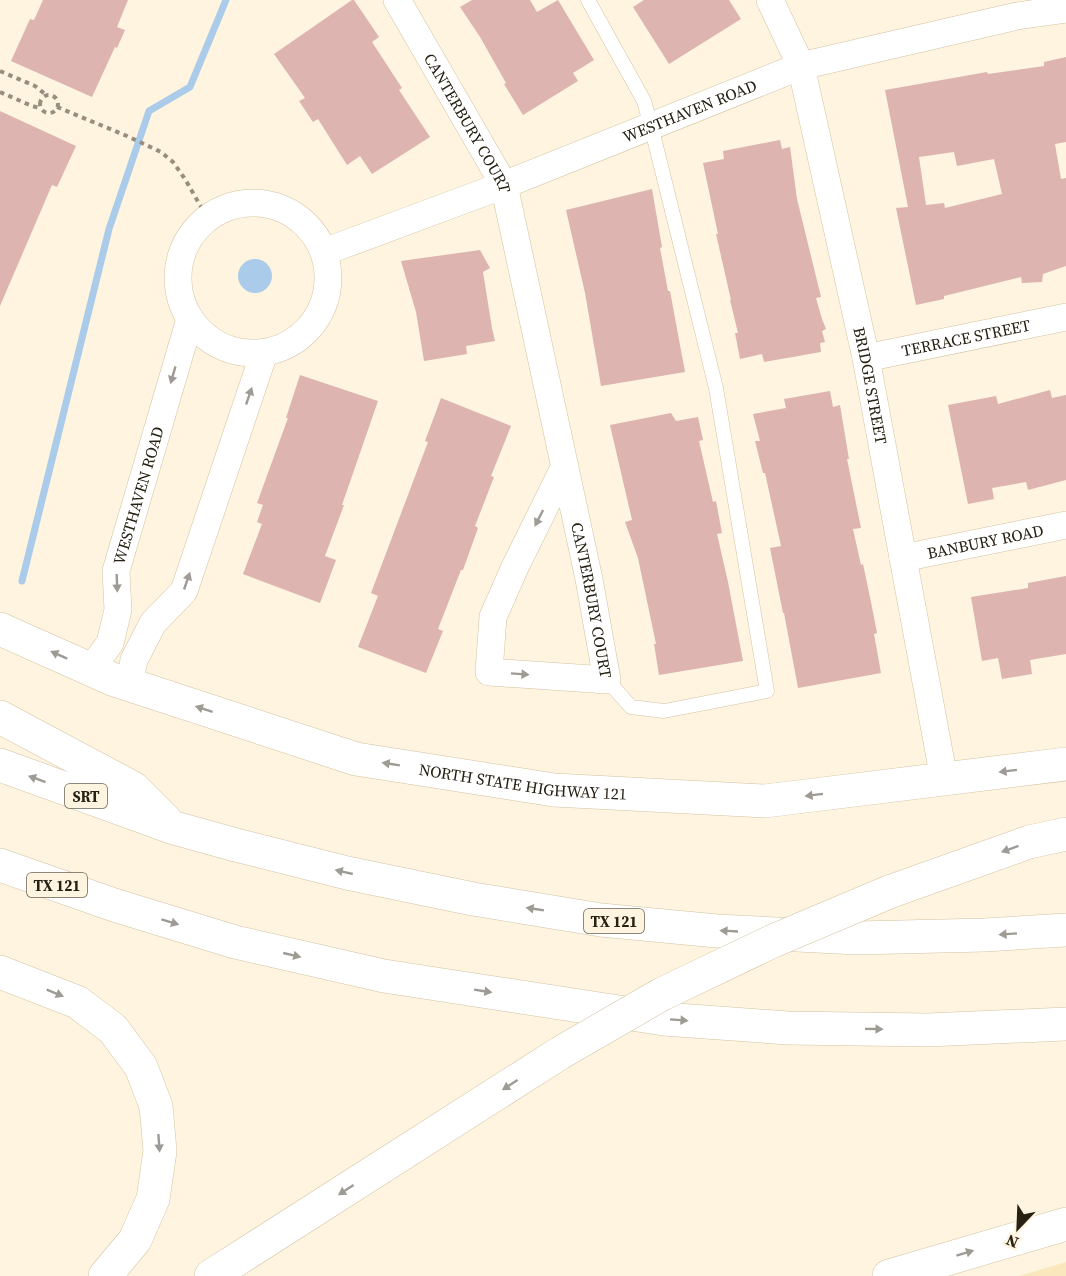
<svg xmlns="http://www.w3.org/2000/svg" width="1066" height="1276" font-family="'Source Serif 4',serif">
	<rect width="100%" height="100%" fill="#fef4e0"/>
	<!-- built -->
	<path fill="#fae7bd" d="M1066,1262v14h-47z"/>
	<!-- water -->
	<path fill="#aacbea" d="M238 276a17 17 0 1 1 34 0a17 17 0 1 1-34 0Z"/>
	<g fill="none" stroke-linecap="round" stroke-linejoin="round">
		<!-- stream -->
		<path stroke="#aacbea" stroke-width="7" d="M22,581l87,-352 40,-118 41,-24 36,-87"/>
	</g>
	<!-- building -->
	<path fill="#ddb4b0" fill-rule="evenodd" d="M43,0h85l-11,27 8,3 -8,18 -2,-1 -23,50 -81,-36 19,-42 4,1z
		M352,0h2l25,37 -7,5 30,46 -3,2 31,47 -58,37 -12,-18 -13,9 -29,-46 -5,3 -14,-21 6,-3 -31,-44z
		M472,0h58l7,12 21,-12 36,60 -21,13 5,8 -55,34 -19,-31 2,-1 -26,-46 -20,-30z
		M644,0h85l12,19 -72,45 -36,-57z
		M1066,57v85l-11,2 6,35 5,-1v88l-23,8 -1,8 -20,1 -1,-6 -77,19v3l-28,6 -20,-97 12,-1 -23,-117 102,-18 1,2 56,-8v-4zM954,152l3,14 37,-7 8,35 -57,14 -1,-5 -18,2 -7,-48z
		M0,111l76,35 -19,41 -5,-2 -52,121z
		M780,140l2,9 8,-2 7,52 24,98 -5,1 6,21 4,10 -4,2 3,11 -5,1 1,9 -57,10 -2,-8 -22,5 -5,-26h3l-8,-33h1l-15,-66h2l-15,-71 21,-4 -1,-8z
		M652,189l10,58 -2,1 8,43h2l15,81 -84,14 -16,-93 -19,-83z
		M480,250l10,18 -7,4 9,56 3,13 -29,5 1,8 -43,7 -8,-49 -15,-51z
		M300,375l78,26 -36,104h2l-19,51 11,4 -16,43 -77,-29 19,-50 -5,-2 6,-17 -6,-2 31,-85h-2z
		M1050,390l2,8 14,-3v85l-38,10 -2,-8 -34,6 2,11 -26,5 -20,-99 48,-9 2,8z
		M830,391l3,16 7,-2 9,54h-2l14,69 -8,1 8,36 2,-1 8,38 6,31 -3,1 7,39 -83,15 -14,-75h-1l-13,-65 11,-2 -16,-73h-2l-8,-32h5l-7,-27 33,-6 -2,-9z
		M441,398l70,28 -20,50 3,1 -19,49 3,2 -15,42h-2l-23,59 5,2 -17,42 -68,-26 20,-51 -7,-3 57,-151 -3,-1z
		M671,413l5,8 22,-4 5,23 -4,1 14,61 3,-1 6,32 -5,1 11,48 15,79 -84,14 -5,-31h2l-18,-86 -13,-36 7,-2 -22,-95z
		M1066,576v78l-36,6 2,14 -30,5 -4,-21 -16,3 -11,-64 57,-9v-5z"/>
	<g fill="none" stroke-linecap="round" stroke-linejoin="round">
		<defs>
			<path id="service" d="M588,0l56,101 7,25 65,262 51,303 -103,20 -33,-4 -24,-27"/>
			<g id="minor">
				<path id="s1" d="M397,0l107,185 85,394 18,101 -118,-8 4,-55 22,-50 50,-101"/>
				<path id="s2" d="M770,0l31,66 65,292 78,421"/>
				<circle cx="253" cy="278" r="75"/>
				<path id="s3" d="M324,252l180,-67 297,-119 216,-50 49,-7"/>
				<path id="s4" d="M866,358l200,-41"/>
				<path id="s5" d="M903,558l163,-33"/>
				<path id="s6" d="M91,669l19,-26 8,-33 -2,-39 74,-252"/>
				<path d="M129,684l5,-24 19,-37 31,-32 80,-238"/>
			</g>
			<g id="secondary">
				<path id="s7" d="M0,629l112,50 244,80 198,31 211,11 301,-37"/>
			</g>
			<path id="primary" d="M889,1276l177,-52"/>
			<path id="motorway" d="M0,717l133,71 33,33
				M0,765l171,62 65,18 111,28 126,26 128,21 116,11 140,7 128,-3 81,-5
				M0,865l114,40 121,37 149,34 280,43 124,9 140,2 138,-6
				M889,892l140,-50 37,-8
				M0,972l77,30 36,27 28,38 15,39 4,45 -7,48 -18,41 -30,36
				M211,1276l349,-223"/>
		</defs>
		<!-- service casing -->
		<use href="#service" stroke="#d2c2a1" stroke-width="15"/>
		<!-- minor casing -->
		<use href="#minor" stroke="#d2c2a1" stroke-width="28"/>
		<!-- secondary casing -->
		<use href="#secondary" stroke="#d2c2a1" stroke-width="34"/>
		<!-- primary casing -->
		<use href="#primary" stroke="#d2c2a1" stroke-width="34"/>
		<!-- motorway casing -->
		<use href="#motorway" stroke="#d2c2a1" stroke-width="34"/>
		<!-- path -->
		<path stroke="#968e7e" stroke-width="4" stroke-dasharray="4.5 4.5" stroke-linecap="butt" d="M0,71l35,15 10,8
			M0,92l32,14 8,2
			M40 104a9 9 0 1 1 18 0a9 9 0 1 1-18 0Z
			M57,107l70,29 34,16 12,10 12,17 23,40"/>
		<!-- service -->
		<use href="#service" stroke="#fff" stroke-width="14"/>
		<!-- minor -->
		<use href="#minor" stroke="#fff" stroke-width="27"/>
		<!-- secondary -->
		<use href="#secondary" stroke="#fff" stroke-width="33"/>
		<!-- primary -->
		<use href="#primary" stroke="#fff" stroke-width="33"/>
		<!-- motorway -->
		<use href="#motorway" stroke="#fff" stroke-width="33"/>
		<defs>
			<path id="motorway-bridge" d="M560,1053l102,-59 111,-53 116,-49"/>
		</defs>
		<!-- motorway-bridge casing -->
		<use href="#motorway-bridge" stroke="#d2c2a1" stroke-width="34" stroke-linecap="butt"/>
		<!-- motorway-bridge -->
		<use href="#motorway-bridge" stroke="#fff" stroke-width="33"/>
	</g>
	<!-- one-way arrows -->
	<defs><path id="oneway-solid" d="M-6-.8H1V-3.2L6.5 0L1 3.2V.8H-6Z" transform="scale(1.5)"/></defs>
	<g fill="#9e9b95">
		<use href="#oneway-solid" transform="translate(173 375) rotate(106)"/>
		<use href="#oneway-solid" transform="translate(249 396) rotate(-71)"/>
		<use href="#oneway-solid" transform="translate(539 518) rotate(117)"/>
		<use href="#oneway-solid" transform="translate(187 581) rotate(-71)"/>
		<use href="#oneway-solid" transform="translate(117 583) rotate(88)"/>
		<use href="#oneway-solid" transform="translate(59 655) rotate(-156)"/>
		<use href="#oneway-solid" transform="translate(520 674) rotate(4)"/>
		<use href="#oneway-solid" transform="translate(204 709) rotate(-162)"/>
		<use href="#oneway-solid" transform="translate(391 764) rotate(-171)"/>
		<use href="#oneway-solid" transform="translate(1008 771) rotate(173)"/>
		<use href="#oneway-solid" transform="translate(37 779) rotate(-160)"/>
		<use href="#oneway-solid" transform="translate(814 795) rotate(173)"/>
		<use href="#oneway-solid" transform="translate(1010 849) rotate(160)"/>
		<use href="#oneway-solid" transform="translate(344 872) rotate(-167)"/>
		<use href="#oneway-solid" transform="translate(535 909) rotate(-171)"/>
		<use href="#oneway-solid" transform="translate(170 922) rotate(17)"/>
		<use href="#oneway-solid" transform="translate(729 931) rotate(-177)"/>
		<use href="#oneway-solid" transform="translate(1008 934) rotate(176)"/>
		<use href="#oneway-solid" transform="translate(292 955) rotate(13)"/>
		<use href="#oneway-solid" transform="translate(483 991) rotate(9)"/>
		<use href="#oneway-solid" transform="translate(55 993) rotate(22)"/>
		<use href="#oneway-solid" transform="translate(679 1020) rotate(4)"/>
		<use href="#oneway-solid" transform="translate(874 1029) rotate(1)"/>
		<use href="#oneway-solid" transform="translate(510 1085) rotate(147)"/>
		<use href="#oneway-solid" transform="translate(159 1143) rotate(86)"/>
		<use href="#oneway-solid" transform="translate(346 1190) rotate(147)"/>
		<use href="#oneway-solid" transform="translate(965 1253) rotate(-17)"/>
	</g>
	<g text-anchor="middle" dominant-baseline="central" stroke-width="4.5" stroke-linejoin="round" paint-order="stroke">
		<!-- shield labels -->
		<g fill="#fef4e0" stroke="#686051" stroke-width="1.5">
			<rect x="65" y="784" width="42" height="24" rx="4.5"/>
			<rect x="27" y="873" width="60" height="24" rx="4.5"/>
			<rect x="584" y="909" width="60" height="24" rx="4.5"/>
		</g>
		<g font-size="15" font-weight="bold" fill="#272114">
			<text x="86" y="796">SRT</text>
			<text x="57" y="885">TX 121</text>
			<text x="614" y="921">TX 121</text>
		</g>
		<!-- street labels -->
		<g font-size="16" fill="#272114" stroke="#fef4e0">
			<text stroke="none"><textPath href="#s3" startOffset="392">WESTHAVEN ROAD</textPath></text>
			<text stroke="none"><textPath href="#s1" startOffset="142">CANTERBURY COURT</textPath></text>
			<text stroke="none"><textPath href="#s4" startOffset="102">TERRACE STREET</textPath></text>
			<text stroke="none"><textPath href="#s2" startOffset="400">BRIDGE STREET</textPath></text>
			<text stroke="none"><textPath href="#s6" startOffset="184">WESTHAVEN ROAD</textPath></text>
			<text stroke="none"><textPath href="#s5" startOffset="84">BANBURY ROAD</textPath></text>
			<text stroke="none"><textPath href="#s1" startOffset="638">CANTERBURY COURT</textPath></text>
			<text stroke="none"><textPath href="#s7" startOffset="548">NORTH STATE HIGHWAY 121</textPath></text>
		</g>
	</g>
	<!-- north arrow -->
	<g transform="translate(1018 1228) rotate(203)" stroke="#fef4e0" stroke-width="4.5" paint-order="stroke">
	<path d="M0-4.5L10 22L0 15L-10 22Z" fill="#272114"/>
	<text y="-9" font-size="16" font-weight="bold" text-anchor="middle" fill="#272114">N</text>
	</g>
</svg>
